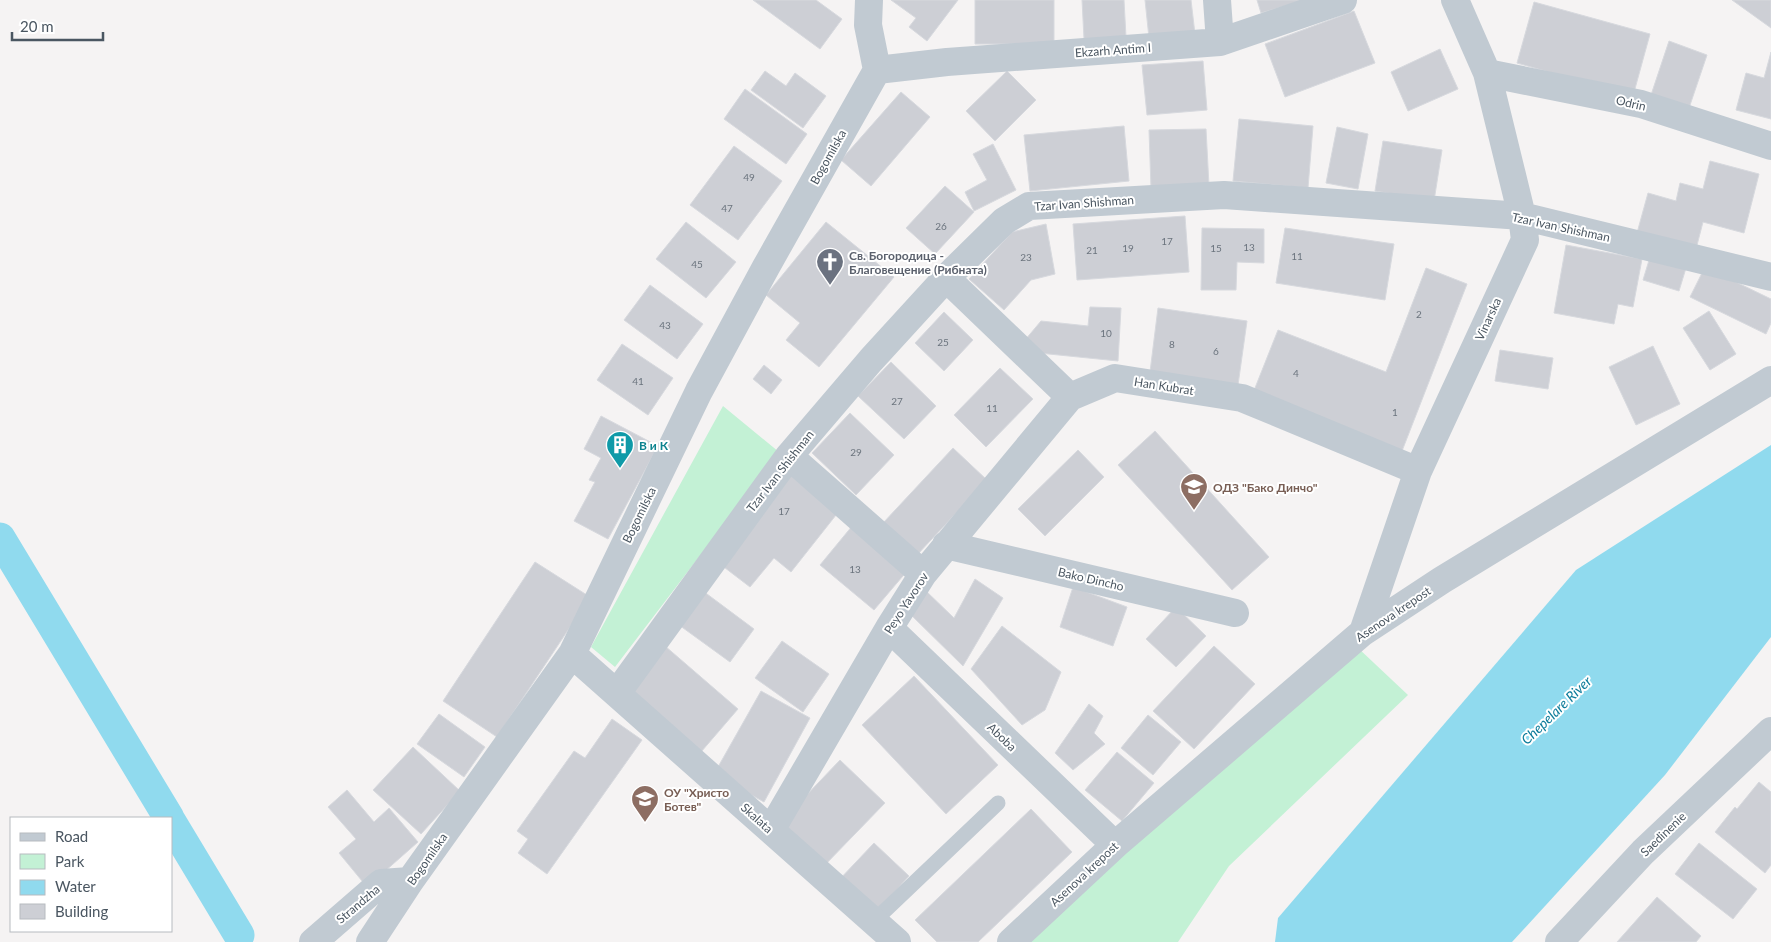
<svg xmlns="http://www.w3.org/2000/svg" width="1771" height="942" font-family="Lato,sans-serif">
	<rect width="100%" height="100%" fill="#f5f3f3"/>
	<!-- green -->
	<path fill="#c3f1d5" d="M723,406l56,46 -164,215 -24,-20z
		M1357,647l51,48 -179,171 -51,76h-154z"/>
	<!-- water -->
	<path fill="#90daee" d="M1771,445v192l-106,138 -153,167h-237l3,-24 298,-348z"/>
	<g fill="none" stroke-linecap="round" stroke-linejoin="round">
		<!-- canal -->
		<path stroke="#90daee" stroke-width="31" d="M0,538l169,280
			M171,822l68,113"/>
	</g>
	<!-- building -->
	<path fill="#cdcfd5" stroke="#d7d9de" d="M753,0h63l26,19 -22,30z
		M891,0h67l-31,41 -18,-14 7,-9z
		M975,0h79v44h-79z
		M1082,0h42l2,37 -42,2z
		M1145,0h46l4,34 -46,4z
		M1257,0h49l-45,13z
		M1732,0h39v28z
		M1534,2l116,32 -17,62 -116,-33z
		M1354,11l21,52 -90,34 -20,-53z
		M1669,41l38,14 -20,59 -38,-13z
		M1440,49l18,40 -50,22 -17,-39z
		M1771,52v67l-35,-9 10,-37 18,5z
		M1203,61l4,49 -60,5 -5,-50z
		M765,71l21,15 9,-13 31,23 -23,32 -52,-38z
		M1007,71l29,29 -41,41 -29,-30z
		M745,89l62,45 -21,30 -62,-45z
		M901,92l29,25 -59,69 -30,-26z
		M1239,119l74,7 -5,62 -75,-7z
		M1124,126l5,55 -99,10 -6,-56z
		M1337,127l31,7 -10,55 -32,-6z
		M1206,129l3,57 -58,2 -2,-58z
		M1383,141l59,9 -8,51 -59,-10z
		M993,144l23,46 -42,21 -9,-19 22,-12 -14,-26z
		M734,146l48,35 -44,59 -48,-35z
		M1710,161l49,13 -15,59 -41,-11 -7,27 -59,-16 11,-40 28,8 4,-18 23,6z
		M945,186l29,26 -39,42 -29,-26z
		M1185,216l4,56 -112,8 -4,-56z
		M686,222l50,40 -30,36 -50,-39z
		M826,222l68,55 -75,90 -33,-27 14,-17 -34,-28z
		M1046,224l9,50 -24,6 -27,30 -35,-31 43,-47z
		M1202,228l62,1v34l-27,-1 -1,28h-35z
		M1285,228l109,16 -9,56 -109,-17z
		M1566,245l76,14 -9,48 -15,-3 -4,20 -60,-11z
		M1650,257l36,11 -7,23 -36,-11z
		M1705,267l66,32v24l-5,11 -76,-37z
		M1426,268l41,16 -65,167 -149,-58 25,-63 108,42z
		M650,285l53,39 -26,35 -53,-39z
		M1090,307l31,1 -3,53 -79,-8 -14,-13 16,-19 47,5z
		M1158,308l89,13 -9,64 -88,-13z
		M1709,311l27,43 -26,16 -27,-42z
		M944,312l29,28 -29,31 -29,-28z
		M622,344l51,34 -25,37 -51,-35z
		M1653,346l27,58 -44,21 -27,-58z
		M1500,350l53,8 -5,31 -53,-8z
		M891,362l45,44 -32,33 -46,-43z
		M764,365l18,15 -11,14 -18,-15z
		M1000,368l33,31 -47,48 -32,-32z
		M850,413l44,42 -38,40 -44,-42z
		M601,416l57,30 -50,93 -34,-18 21,-39 -6,-2 12,-22 -17,-9z
		M1155,431l114,126 -37,33 -114,-125z
		M953,448l34,32 -70,75 -34,-32z
		M1078,450l26,27 -59,59 -27,-27z
		M788,470l52,40 -49,62 -17,-14 -24,29 -34,-26z
		M853,525l55,45 -34,40 -54,-45z
		M535,562l55,35 -93,140 -54,-36z
		M975,579l28,19 -40,68 -57,-56 19,-20 29,28z
		M1073,587l54,20 -14,39 -53,-19z
		M703,591l51,38 -24,33 -51,-37z
		M1176,607l30,29 -30,31 -30,-28z
		M1002,626l59,46 -16,38 -23,15 -51,-56z
		M782,641l47,33 -26,38 -48,-34z
		M665,646l73,63 -37,43 -73,-63z
		M1214,646l41,38 -61,65 -41,-38z
		M914,676l84,89 -52,49 -84,-89z
		M761,691l49,27 -46,84 -50,-28z
		M1089,704l14,12 -9,17 11,11 -32,26 -18,-17z
		M439,714l46,33 -21,30 -47,-33z
		M1148,715l33,27 -28,33 -32,-27z
		M612,719l30,21 -95,134 -29,-21 10,-14 -11,-8 57,-80 11,7z
		M413,747l47,44 -39,43 -48,-44z
		M1117,752l37,31 -32,38 -37,-31z
		M840,760l45,43 -64,66 -44,-43z
		M1759,782l12,10v73l-6,8 -50,-41 20,-25 2,2z
		M347,790l27,32 15,-14 29,34 -51,45 -28,-34 17,-14 -28,-32z
		M1031,809l41,43 -94,90h-41l-22,-22z
		M874,843l35,33 -35,38 -36,-33z
		M1699,843l58,46 -24,30 -58,-45z
		M1657,897l44,39 -5,6h-79z"/>
	<g fill="none" stroke-linecap="round" stroke-linejoin="round">
		<!-- service -->
		<path stroke="#c1cad2" stroke-width="15" d="M874,921l124,-118"/>
		<!-- minor -->
		<path stroke="#c1cad2" stroke-width="28" d="M869,0l-1,25 9,45
			M1217,0l3,42
			M877,70l70,-8 273,-20 123,-42
			M1487,73l154,31 130,42
			M946,278l124,119 45,-19 127,20 176,73
			M789,456l134,118
			M946,545l289,68
			M889,628l226,217
			M1363,632l55,-161 107,-231 -3,-24 -35,-143 -32,-73
			M572,654l325,288
			M617,693l172,-237 82,-96 75,-82 58,-57 25,-15 195,-11 298,21 249,61
			M771,830l118,-202 34,-54 147,-177
			M313,942l68,-59 29,-2
			M370,942l40,-61 162,-227 127,-263 67,-124 111,-197
			M1011,942l104,-97 248,-213 79,-52 329,-200"/>
		<!-- tertiary -->
		<path stroke="#c1cad2" stroke-width="28" d="M1559,942l84,-90 128,-121"/>
	</g>
	<!-- icons -->
	<defs>
		<symbol id="church-pin" viewBox="-11 -11 22 30"><path d="M0 17L-7.5 6A9.5 9.5 0 1 1 7.5 6Z" fill="#6b7280" stroke="#fff"/><path d="M-1.2-6h2.4v3.5h3.3v2.4h-3.3V6h-2.4V-.1h-3.3v-2.4h3.3Z" fill="#fff"/></symbol>
		<symbol id="building-pin" viewBox="-11 -11 22 30"><path d="M0 17L-7.5 6A9.5 9.5 0 1 1 7.5 6Z" fill="#0f9aa8" stroke="#fff"/><path d="M-4-6H4V6H1V3H-1V6H-4ZM-2.5-4.3h1.7v1.8h-1.7ZM.8-4.3h1.7v1.8H.8ZM-2.5-1h1.7V.8h-1.7ZM.8-1h1.7V.8H.8Z" fill="#fff"/></symbol>
		<symbol id="school-pin" viewBox="-11 -11 22 30"><path d="M0 17L-7.5 6A9.5 9.5 0 1 1 7.5 6Z" fill="#8d6e63" stroke="#fff"/><path d="M0-5L7-2L0 1L-7-2ZM-4 1L0 2.5L4 1V4Q0 6-4 4Z" fill="#fff"/></symbol>
	</defs>
	<g fill-rule="evenodd">
		<use href="#church-pin" x="814" y="246" width="32" height="43"/>
		<use href="#building-pin" x="604" y="429" width="32" height="43"/>
		<use href="#school-pin" x="1178" y="471" width="32" height="43"/>
		<use href="#school-pin" x="629" y="783" width="32" height="43"/>
	</g>
	<g text-anchor="middle" dominant-baseline="central" stroke-width="4" stroke-linejoin="round" paint-order="stroke">
		<!-- number labels -->
		<g font-size="10" fill="#6b747e">
			<text x="749" y="177">49</text>
			<text x="727" y="208">47</text>
			<text x="941" y="226">26</text>
			<text x="1167" y="241">17</text>
			<text x="1249" y="247">13</text>
			<text x="1128" y="248">19</text>
			<text x="1216" y="248">15</text>
			<text x="1092" y="250">21</text>
			<text x="1297" y="256">11</text>
			<text x="1026" y="257">23</text>
			<text x="697" y="264">45</text>
			<text x="1419" y="314">2</text>
			<text x="665" y="325">43</text>
			<text x="1106" y="333">10</text>
			<text x="943" y="342">25</text>
			<text x="1172" y="344">8</text>
			<text x="1216" y="351">6</text>
			<text x="1296" y="373">4</text>
			<text x="638" y="381">41</text>
			<text x="897" y="401">27</text>
			<text x="992" y="408">11</text>
			<text x="1395" y="412">1</text>
			<text x="856" y="452">29</text>
			<text x="784" y="511">17</text>
			<text x="855" y="569">13</text>
		</g>
		<!-- street labels -->
		<g font-size="12" fill="#4a5661" stroke="#fff">
			<text transform="translate(1113 50) rotate(-4)">Ekzarh Antim I</text>
			<text transform="translate(1631 103) rotate(13)">Odrin</text>
			<text transform="translate(828 157) rotate(-61)">Bogomilska</text>
			<text transform="translate(1084 203) rotate(-4)">Tzar Ivan Shishman</text>
			<text transform="translate(1561 227) rotate(12)">Tzar Ivan Shishman</text>
			<text transform="translate(1488 319) rotate(-65)">Vinarska</text>
			<text transform="translate(1164 386) rotate(9)">Han Kubrat</text>
			<text transform="translate(780 471) rotate(-52)">Tzar Ivan Shishman</text>
			<text transform="translate(639 515) rotate(-64)">Bogomilska</text>
			<text transform="translate(1091 579) rotate(13)">Bako Dincho</text>
			<text transform="translate(906 603) rotate(-57)">Peyo Yavorov</text>
			<text transform="translate(1393 614) rotate(-34)">Asenova krepost</text>
			<text transform="translate(1002 737) rotate(44)">Aboba</text>
			<text transform="translate(757 818) rotate(42)">Skalata</text>
			<text transform="translate(1663 834) rotate(-44)">Saedinenie</text>
			<text transform="translate(427 859) rotate(-55)">Bogomilska</text>
			<text transform="translate(1084 874) rotate(-43)">Asenova krepost</text>
			<text transform="translate(358 904) rotate(-40)">Strandzha</text>
		</g>
		<!-- worship labels -->
		<g font-size="12" font-weight="bold" fill="#5b616d" stroke="#fff" text-anchor="start">
			<text x="849" y="255">Св. Богородица -<tspan x="849" dy="14">Благовещение (Рибната)</tspan></text>
		</g>
		<!-- culture labels -->
		<g font-size="12" font-weight="bold" fill="#0d838f" stroke="#fff" text-anchor="start">
			<text x="639" y="445">В и К</text>
		</g>
		<!-- education labels -->
		<g font-size="12" font-weight="bold" fill="#785e54" stroke="#fff" text-anchor="start">
			<text x="1213" y="487">ОДЗ "Бако Динчо"</text>
			<text x="664" y="792">ОУ "Христо<tspan x="664" dy="14">Ботев"</tspan></text>
		</g>
		<!-- water labels -->
		<g font-size="14" font-style="italic" fill="#0c7c9b" stroke="#fff">
			<text transform="translate(1556 710) rotate(-44)">Chepelare River</text>
		</g>
	</g>
	<!-- legend -->
	<rect x="10" y="817" width="162" height="115" fill="#ffffff" stroke="#b7bbc0"/>
	<rect x="20" y="833" width="25" height="8" fill="#c1cad2" stroke="#b7bbc0"/>
	<text x="55" y="842" font-size="15" fill="#4a5661">Road</text>
	<rect x="20" y="854" width="25" height="15" fill="#c3f1d5" stroke="#b7bbc0"/>
	<text x="55" y="867" font-size="15" fill="#4a5661">Park</text>
	<rect x="20" y="880" width="25" height="15" fill="#90daee" stroke="#b7bbc0"/>
	<text x="55" y="892" font-size="15" fill="#4a5661">Water</text>
	<rect x="20" y="904" width="25" height="15" fill="#cdcfd5" stroke="#b7bbc0"/>
	<text x="55" y="917" font-size="15" fill="#4a5661">Building</text>
	<!-- scale -->
	<path d="M12 32v8h91v-8" fill="none" stroke="#4a5661" stroke-width="2.5"/>
	<text x="20" y="32" font-size="15" fill="#4a5661" stroke="#ffffff" stroke-width="4" paint-order="stroke">20 m</text>
</svg>
